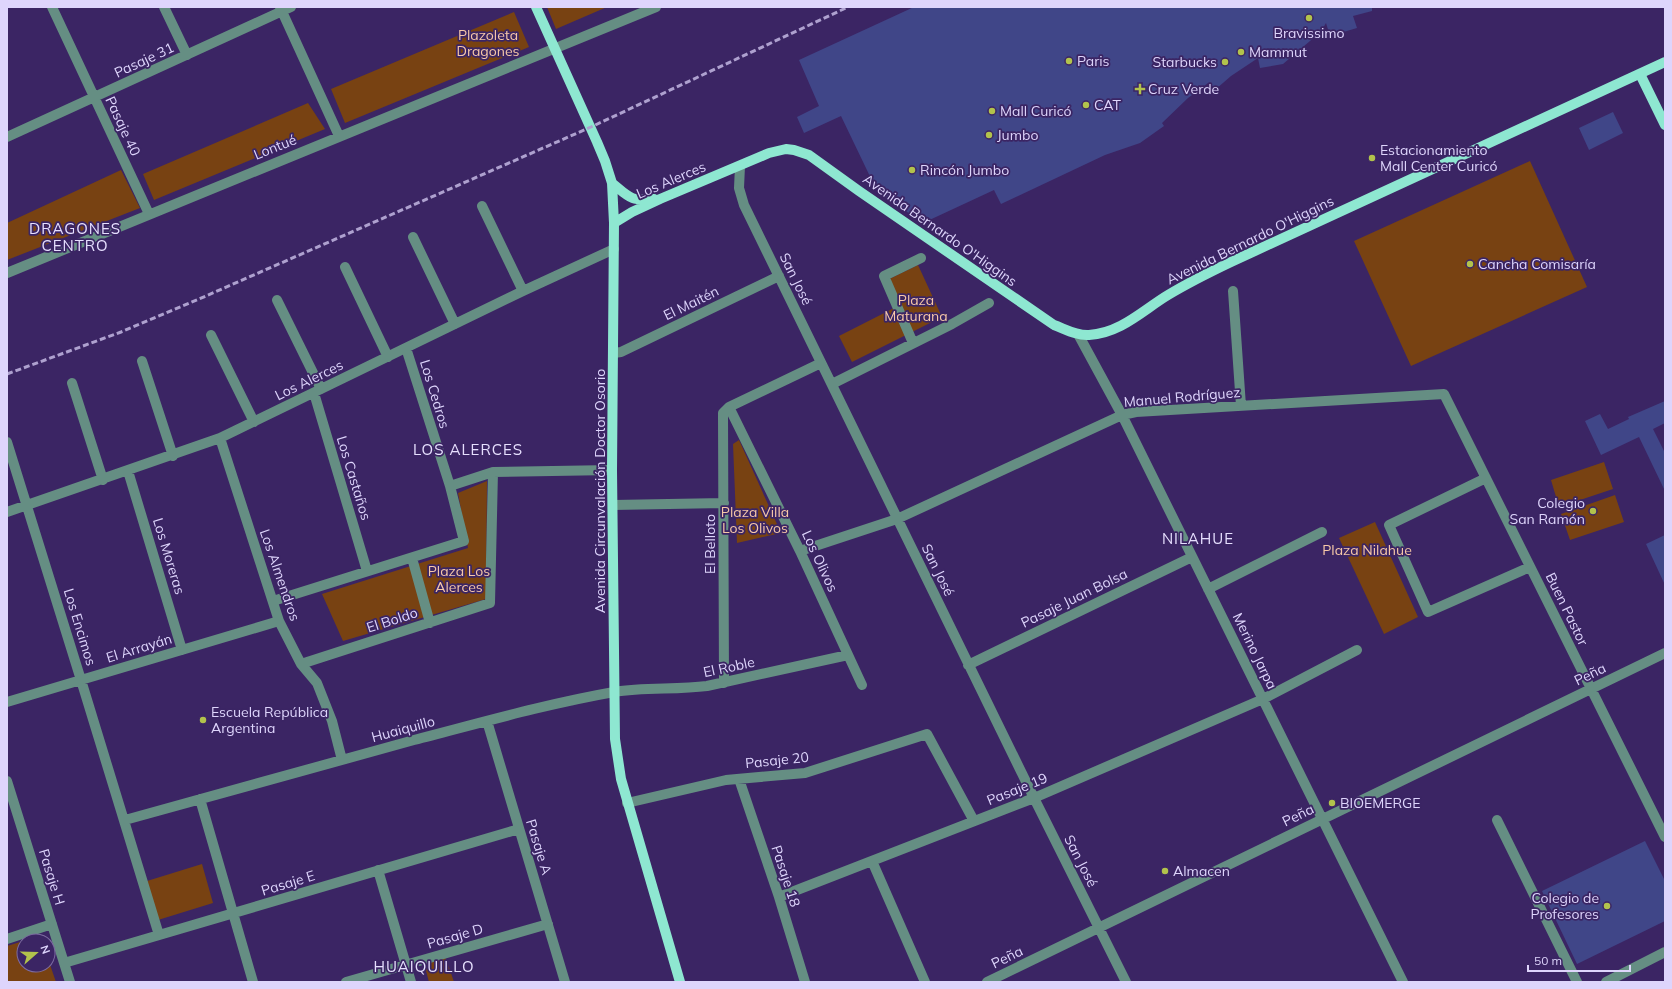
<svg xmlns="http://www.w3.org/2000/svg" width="1672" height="989" font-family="Mulish,sans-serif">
	<rect width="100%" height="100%" fill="#3b2564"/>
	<!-- green -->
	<path fill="#784212" d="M547,7h60l-51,22z
		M514,12l15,35 -184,76 -14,-34z
		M308,103l17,26 -171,71 -11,-26z
		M1530,161l57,126 -176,79 -57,-125z
		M121,170l19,38 -133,52v-37z
		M918,265l24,52 -90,45 -13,-26 57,-29 -11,-26z
		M739,440l42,93 -44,10 -4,-99z
		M1604,462l9,27 -54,18 -8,-27z
		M487,481l-1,118 -143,42 -21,-47 146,-46 -10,-55z
		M1615,495l9,27 -54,18 -9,-26z
		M1375,522l43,95 -34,17 -45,-96z
		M202,864l11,39 -55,17 -11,-39z
		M40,936l2,5h-18v24h24v-6l8,23h-49v-36z
		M443,950l11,32h-25l-7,-26z"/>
	<!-- building -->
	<path fill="#404688" d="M914,7h458v4l-19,5 4,12 -27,8 -4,-13 -7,12h-2l-34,29 -23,4 -2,-10 -27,18 -15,13 -8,-6 -20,15 -26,25 2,3 -24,17 -35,12 -104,49 -7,-14 -71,33 -46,-32 -36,-75 -37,17 -7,-16 22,-11 -20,-46z
		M1613,112l10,21 -34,17 -10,-22z
		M1665,401v22l-12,6 12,24v38l-26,-54 -38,18 -16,-34 15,-7 8,15 21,-10 -1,-2z
		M1665,535v50l-19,-41z
		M1645,841l20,40v40l-88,43 -35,-73z"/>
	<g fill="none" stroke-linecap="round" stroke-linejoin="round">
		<!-- minor -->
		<path stroke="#658e83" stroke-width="10" d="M52,7l97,207
			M164,7l23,48
			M280,7l59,129
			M7,137l284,-130
			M740,166l-1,22 5,17 290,593 92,184
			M482,206l41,85
			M413,237l42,87
			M345,267l43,90
			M7,273l649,-266
			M1233,291l8,115
			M277,300l44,89
			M1078,334l44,81 281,567
			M211,335l43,87
			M913,343l-29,-67 37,-18
			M614,353l7,-1 158,-76
			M142,361l31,95
			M72,383l31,97
			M832,384l120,-60 37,-21
			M314,393l53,178
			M729,407l71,144 62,134
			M220,438l59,183 22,43 16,19 15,38 10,39
			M7,442l74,238 78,255
			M128,471l54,179
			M1486,478l-97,47 39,87 102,-45
			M450,486l43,-14 119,-2
			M613,505l111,-2
			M7,512l213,-74 303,-147 91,-42
			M800,551l97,-32 225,-104 14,-3 308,-18 221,443
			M412,558l18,65
			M1208,589l114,-57
			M273,601l191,-60 -14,-55 -44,-138
			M301,664l189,-61 3,-131
			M968,665l224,-108
			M724,683l-1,-270 6,-6 92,-44
			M7,702l272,-81
			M487,721l78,261
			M739,779l40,118 26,85
			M7,781l63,201
			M200,799l53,183
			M627,803l99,-23 79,-7 122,-39 47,87
			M125,820c96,-26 192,-54 289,-80 66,-17 132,-36 200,-48 31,-5 62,-2 93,-6l141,-31
			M1497,820l80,162
			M872,861l53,121
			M378,870l33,112
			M779,897l255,-99 229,-99 94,-49
			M7,939l45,-15
			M64,963l455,-134
			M346,982l202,-58
			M987,982l678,-329
			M1606,982l59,-30"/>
		<!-- major -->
		<path stroke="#8ee7d1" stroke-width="10" d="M536,7l61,135 8,19 7,22 2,40 -2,247 3,269 6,40 59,203
			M1640,74l25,51
			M612,183c18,15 18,18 42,16
			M614,223l18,-11 28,-13 109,-46 17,-4 8,1 15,5 50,36 195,134c11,4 23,11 35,10 32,-2 54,-25 79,-40 20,-12 42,-23 63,-33l434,-200"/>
		<!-- rail -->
		<path stroke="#aea1cf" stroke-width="3" stroke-dasharray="6 3" stroke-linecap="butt" d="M7,374l114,-42 78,-33 392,-172 257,-120"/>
	</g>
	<!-- markers -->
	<g fill="#b2c34c" stroke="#3b2564" stroke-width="1.5">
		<circle cx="1309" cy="18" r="4"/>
		<circle cx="1241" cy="52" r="4"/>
		<circle cx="1069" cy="61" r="4"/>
		<circle cx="1225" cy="62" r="4"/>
		<path d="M1138 83h4v4h4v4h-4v4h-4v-4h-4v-4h4z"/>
		<circle cx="1086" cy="105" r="4"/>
		<circle cx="992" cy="111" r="4"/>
		<circle cx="989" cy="135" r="4"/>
		<circle cx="1372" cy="158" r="4"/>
		<circle cx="912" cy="170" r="4"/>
		<circle cx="1470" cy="264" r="4"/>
		<circle cx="1593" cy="511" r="4"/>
		<circle cx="203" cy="720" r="4"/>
		<circle cx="1332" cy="803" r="4"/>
		<circle cx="1165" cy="871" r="4"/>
		<circle cx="1607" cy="906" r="4"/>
	</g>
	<g text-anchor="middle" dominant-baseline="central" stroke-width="3.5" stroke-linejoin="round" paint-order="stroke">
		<!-- poi labels -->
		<g font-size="14" fill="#ded5fc" stroke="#3b2564" text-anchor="start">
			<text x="1309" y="33" text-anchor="middle">Bravissimo</text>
			<text x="1249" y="52">Mammut</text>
			<text x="1077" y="61">Paris</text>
			<text x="1217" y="62" text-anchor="end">Starbucks</text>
			<text x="1148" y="89">Cruz Verde</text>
			<text x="1094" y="105">CAT</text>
			<text x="1000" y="111">Mall Curicó</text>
			<text x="997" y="135">Jumbo</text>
			<text x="1380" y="150">Estacionamiento<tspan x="1380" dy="16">Mall Center Curicó</tspan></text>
			<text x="920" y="170">Rincón Jumbo</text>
			<text x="1478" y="264">Cancha Comisaría</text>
			<text x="1585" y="503" text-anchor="end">Colegio<tspan x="1585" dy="16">San Ramón</tspan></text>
			<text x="211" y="712">Escuela República<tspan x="211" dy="16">Argentina</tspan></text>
			<text x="1340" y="803">BIOEMERGE</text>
			<text x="1173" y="871">Almacen</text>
			<text x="1599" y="898" text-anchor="end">Colegio de<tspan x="1599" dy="16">Profesores</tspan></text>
		</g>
		<!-- park labels -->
		<g font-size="14" fill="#f7c8a8" stroke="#3b2564">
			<text x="488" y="35">Plazoleta<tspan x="488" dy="16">Dragones</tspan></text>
			<text x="916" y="300">Plaza<tspan x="916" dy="16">Maturana</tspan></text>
			<text x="755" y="512">Plaza Villa<tspan x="755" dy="16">Los Olivos</tspan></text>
			<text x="1367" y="550">Plaza Nilahue</text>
			<text x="459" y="571">Plaza Los<tspan x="459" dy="16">Alerces</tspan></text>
		</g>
		<!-- street labels -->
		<g font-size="14" fill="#ded5fc" stroke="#3b2564">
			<text transform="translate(144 60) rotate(-25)">Pasaje 31</text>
			<text transform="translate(123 126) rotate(65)">Pasaje 40</text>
			<text transform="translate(275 147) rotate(-22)">Lontué</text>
			<text transform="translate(671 180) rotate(-23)">Los Alerces</text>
			<text transform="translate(940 230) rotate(35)">Avenida Bernardo O'Higgins</text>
			<text transform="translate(1250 240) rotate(-26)">Avenida Bernardo O'Higgins</text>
			<text transform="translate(796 279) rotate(64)">San José</text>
			<text transform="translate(691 303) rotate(-26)">El Maitén</text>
			<text transform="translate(309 380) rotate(-26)">Los Alerces</text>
			<text transform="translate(435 394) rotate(73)">Los Cedros</text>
			<text transform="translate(1182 397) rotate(-5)">Manuel Rodríguez</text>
			<text transform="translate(354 478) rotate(73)">Los Castaños</text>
			<text transform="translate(600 491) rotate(-90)">Avenida Circunvalación Doctor Osorio</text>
			<text transform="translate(710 544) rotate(-90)">El Belloto</text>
			<text transform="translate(169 556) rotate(73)">Los Moreras</text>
			<text transform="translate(820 561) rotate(65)">Los Olivos</text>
			<text transform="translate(938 570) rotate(64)">San José</text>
			<text transform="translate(280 575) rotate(71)">Los Almendros</text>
			<text transform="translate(1074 598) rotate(-26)">Pasaje Juan Bolsa</text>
			<text transform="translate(1567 609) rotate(64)">Buen Pastor</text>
			<text transform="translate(392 620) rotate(-18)">El Boldo</text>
			<text transform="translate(80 627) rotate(73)">Los Encimos</text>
			<text transform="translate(139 648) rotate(-17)">El Arrayán</text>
			<text transform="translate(1255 651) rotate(64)">Merino Jarpa</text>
			<text transform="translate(729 667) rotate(-12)">El Roble</text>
			<text transform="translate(1590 674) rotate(-26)">Peña</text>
			<text transform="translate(403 729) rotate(-15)">Huaiquillo</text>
			<text transform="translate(777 760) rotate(-6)">Pasaje 20</text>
			<text transform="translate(1017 789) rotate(-22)">Pasaje 19</text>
			<text transform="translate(1298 815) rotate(-26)">Peña</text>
			<text transform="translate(539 847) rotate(73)">Pasaje A</text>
			<text transform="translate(1081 861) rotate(63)">San José</text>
			<text transform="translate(786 876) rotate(72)">Pasaje 18</text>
			<text transform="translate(52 877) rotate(73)">Pasaje H</text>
			<text transform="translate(288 883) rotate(-17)">Pasaje E</text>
			<text transform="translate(455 936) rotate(-16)">Pasaje D</text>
			<text transform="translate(1007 957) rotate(-26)">Peña</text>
		</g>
		<!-- neighbourhood labels -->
		<g font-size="15" letter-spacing="1" fill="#e6dffe" stroke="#3b2564">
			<text x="75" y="228">DRAGONES<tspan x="75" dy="17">CENTRO</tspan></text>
			<text x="468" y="449">LOS ALERCES</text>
			<text x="1198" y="538">NILAHUE</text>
			<text x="424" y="966">HUAIQUILLO</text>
		</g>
	</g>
	<!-- border -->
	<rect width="1672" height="989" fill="none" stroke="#ded5fc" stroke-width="16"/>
	<!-- north arrow -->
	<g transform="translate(36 953) rotate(70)"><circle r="19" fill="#3b2564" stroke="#7c6ba1"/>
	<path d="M0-3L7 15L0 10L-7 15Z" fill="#b2c34c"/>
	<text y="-6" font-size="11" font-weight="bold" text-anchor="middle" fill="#ded5fc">N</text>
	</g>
	<!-- scale -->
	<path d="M1528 965v6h102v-6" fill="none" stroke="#ded5fc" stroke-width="2"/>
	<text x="1534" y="965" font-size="12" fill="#ded5fc" stroke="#3b2564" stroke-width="3" paint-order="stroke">50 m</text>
</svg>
